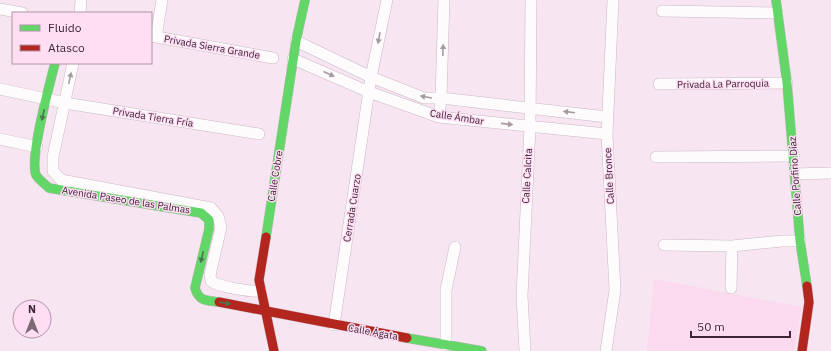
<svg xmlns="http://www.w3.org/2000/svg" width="831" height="351" font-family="'IBM Plex Sans',sans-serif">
	<rect width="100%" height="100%" fill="#f7e6f1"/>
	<!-- built -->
	<path fill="#fbd9ef" d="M654,279l148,28 -8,44h-147z"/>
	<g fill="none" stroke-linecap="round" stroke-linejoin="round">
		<defs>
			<path id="street" d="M0,9l22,4
				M662,11l115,2
				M80,13l1,-13
				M151,36l122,22
				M156,37l6,-37
				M296,41l75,36 53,21h17l166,19
				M293,59l76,33 70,25 168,17
				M73,63l-20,94v14l8,9 150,28 7,8 3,11 -11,48 1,6c8,6 40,11 50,10
				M659,84l128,-1
				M0,89l65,14 194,31
				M439,117l2,-19 3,-98
				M0,139l37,8
				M656,157l138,-1
				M795,174l36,-1
				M664,245l68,1 50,-5h18
				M731,288l1,-42
				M334,325l37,-248 16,-77
				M446,345v-55l9,-43
				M525,351l-3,-55 8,-169 1,-127
				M606,351l9,-61 -8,-156 6,-134"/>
			<path id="fast" d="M776,0l11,83 13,158 7,45
				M55,63c-5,21 -26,94 -19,112 3,5 9,9 13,13l152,25 8,7v9l-14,59c4,14 12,12 24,14
				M266,237l30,-196 9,-41
				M407,338l75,13"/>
			<path id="jam" d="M266,237l-7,43 15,71
				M219,302l188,36
				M802,351l7,-49 -2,-16"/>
		</defs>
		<!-- street casing -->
		<use href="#street" stroke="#c9b8c3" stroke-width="12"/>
		<!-- fast casing -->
		<use href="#fast" stroke="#c9b8c3" stroke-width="10"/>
		<!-- jam casing -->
		<use href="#jam" stroke="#c9b8c3" stroke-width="10"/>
		<!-- street -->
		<use href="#street" stroke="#fefbfd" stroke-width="11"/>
		<!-- fast -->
		<use href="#fast" stroke="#63d668" stroke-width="9"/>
		<!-- jam -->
		<use href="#jam" stroke="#b3261e" stroke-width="9"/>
	</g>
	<!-- one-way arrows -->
	<defs><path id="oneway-solid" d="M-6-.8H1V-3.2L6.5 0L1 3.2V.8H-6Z"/></defs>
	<g fill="#a69ba3">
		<use href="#oneway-solid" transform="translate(379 38) rotate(101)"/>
		<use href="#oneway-solid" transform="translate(443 50) rotate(-88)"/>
		<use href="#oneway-solid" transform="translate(329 74) rotate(24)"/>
		<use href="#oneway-solid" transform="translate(70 78) rotate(-78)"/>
		<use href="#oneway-solid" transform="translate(426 97) rotate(-170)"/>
		<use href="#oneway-solid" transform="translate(569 112) rotate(-173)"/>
		<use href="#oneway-solid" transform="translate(507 124) rotate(6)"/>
	</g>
	<g fill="#4c754b">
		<use href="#oneway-solid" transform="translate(43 115) rotate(102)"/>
		<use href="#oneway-solid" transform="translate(202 257) rotate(103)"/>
		<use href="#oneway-solid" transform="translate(225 303) rotate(10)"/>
	</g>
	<g text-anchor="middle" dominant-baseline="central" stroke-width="3" stroke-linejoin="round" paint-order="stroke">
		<!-- street labels -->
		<g font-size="10" fill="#3a2634" stroke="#ffdef4">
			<text transform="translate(212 47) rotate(10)">Privada Sierra Grande</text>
			<text transform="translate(723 84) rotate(-1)">Privada La Parroquia</text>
			<text transform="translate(153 117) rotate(9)">Privada Tierra Fría</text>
			<text transform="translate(457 117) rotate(9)">Calle Ámbar</text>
			<text transform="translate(275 176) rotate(-81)">Calle Cobre</text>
			<text transform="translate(527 176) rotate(-87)">Calle Calcita</text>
			<text transform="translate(609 176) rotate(-93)">Calle Bronce</text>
			<text transform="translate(795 176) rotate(-94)">Calle Porfirio Díaz</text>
			<text transform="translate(126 200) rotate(9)">Avenida Paseo de las Palmas</text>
			<text transform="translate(352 208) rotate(-81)">Cerrada Cuarzo</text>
			<text transform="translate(373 332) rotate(10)">Calle Ágata</text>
		</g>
	</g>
	<!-- legend -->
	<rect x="12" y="12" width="140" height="52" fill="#ffdef4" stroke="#b094a7"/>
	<rect x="20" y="25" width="20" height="6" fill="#63d668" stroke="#b094a7"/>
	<text x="48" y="32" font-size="12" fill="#3a2634">Fluido</text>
	<rect x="20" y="45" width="20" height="6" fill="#b3261e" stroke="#b094a7"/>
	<text x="48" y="52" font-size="12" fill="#3a2634">Atasco</text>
	<!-- north arrow -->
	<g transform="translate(32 319)"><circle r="19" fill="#ffdef4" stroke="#b094a7"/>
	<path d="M0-3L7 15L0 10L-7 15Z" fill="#7c6976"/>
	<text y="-6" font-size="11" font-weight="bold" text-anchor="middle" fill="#3a2634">N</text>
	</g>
	<!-- scale -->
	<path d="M691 331v6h99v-6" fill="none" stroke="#3a2634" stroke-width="2"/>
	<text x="697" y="331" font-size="12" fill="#3a2634" stroke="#ffdef4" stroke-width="3" paint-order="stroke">50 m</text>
</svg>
